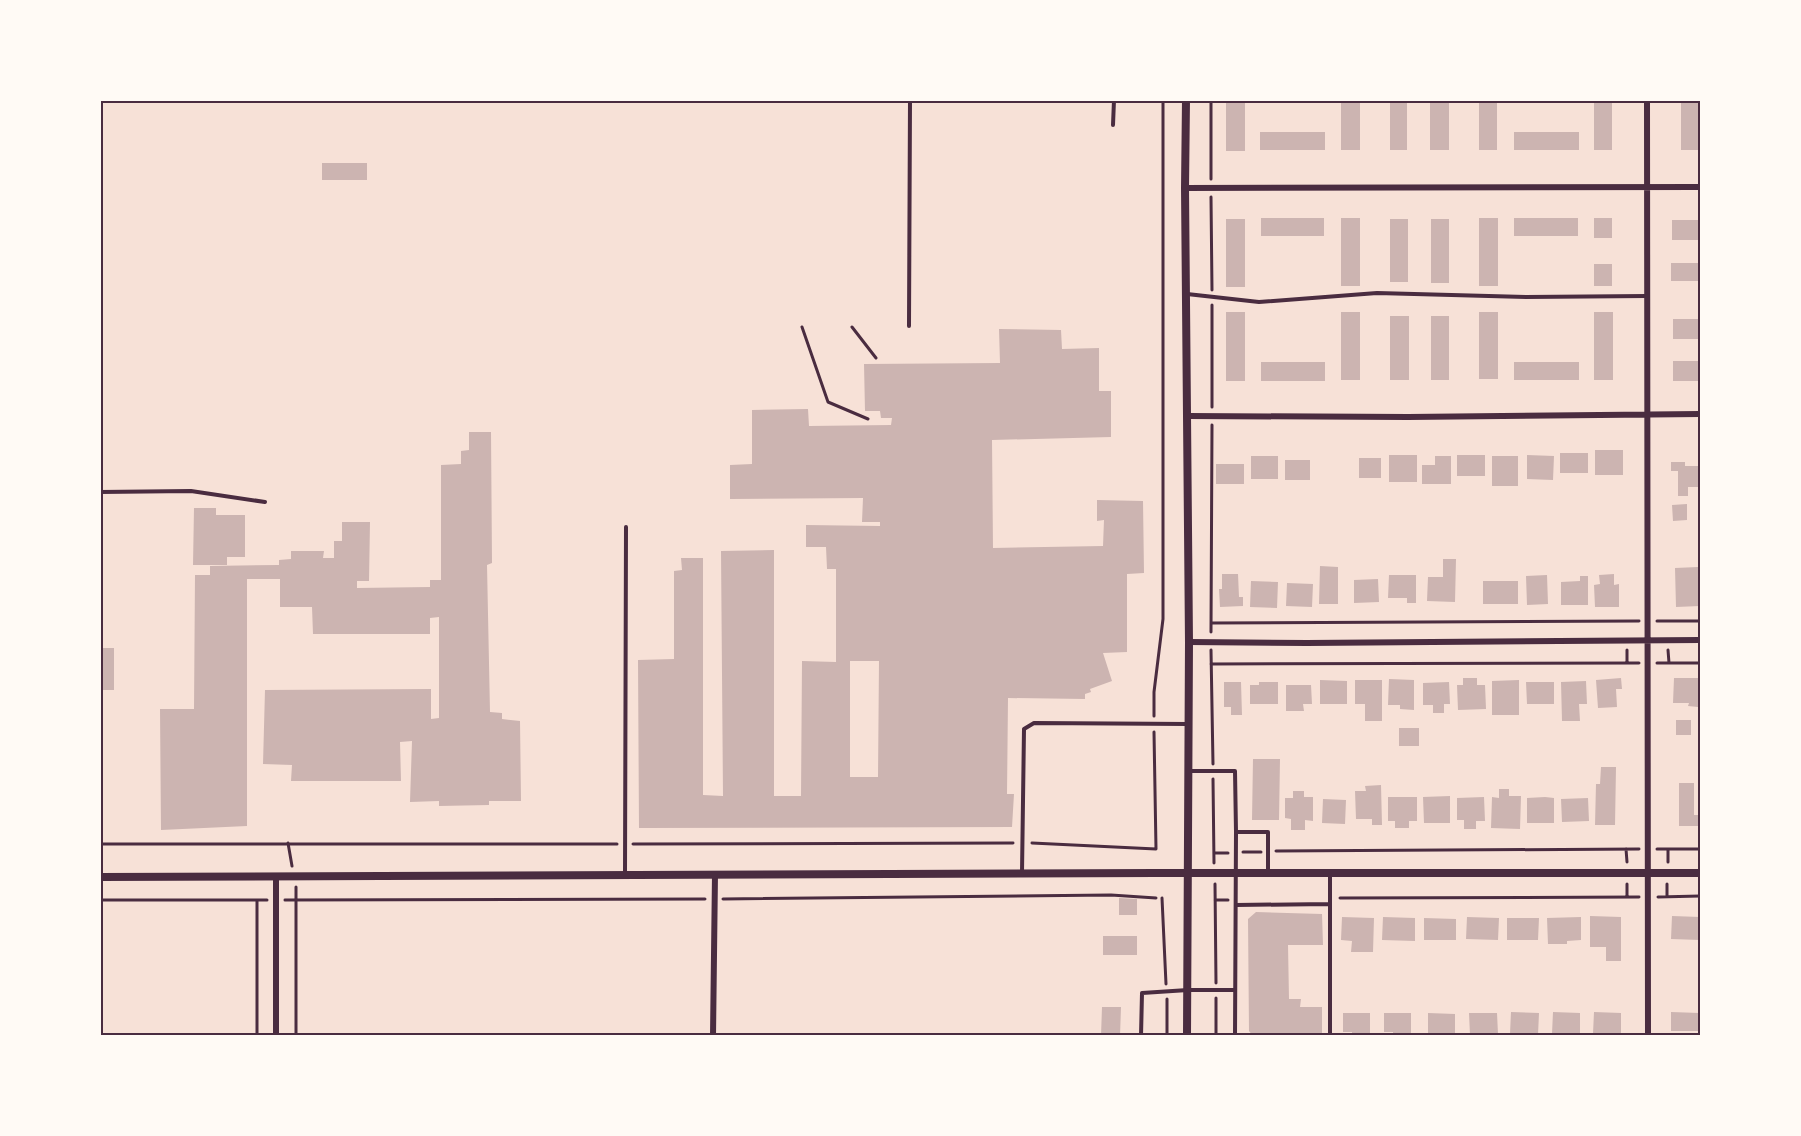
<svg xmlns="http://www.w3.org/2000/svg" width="1801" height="1136" font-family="Spectral,serif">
	<rect width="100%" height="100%" fill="#f7e1d7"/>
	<!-- building -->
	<path fill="#ccb4b1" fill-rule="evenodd" d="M1226,100h19v51h-19z
		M1341,100h19v50h-19z
		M1390,100h17v50h-17z
		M1430,100h19v50h-19z
		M1479,100h18v50h-18z
		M1594,100h18v50h-18z
		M1681,100h18v50h-18z
		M1260,132h65v18h-65z
		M1514,132h65v18h-65z
		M322,163h45v17h-45z
		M1261,218h63v18h-63z
		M1341,218h19v68h-19z
		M1479,218h19v68h-19z
		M1514,218h64v18h-64z
		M1594,218h18v20h-18z
		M1226,219h19v68h-19z
		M1390,219h18v63h-18z
		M1431,219h18v64h-18z
		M1672,220h28v20h-28z
		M1671,263h29v18h-29z
		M1594,264h18v22h-18z
		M1226,312h19v69h-19z
		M1341,312h19v68h-19z
		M1479,312h19v67h-19z
		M1594,312h19v68h-19z
		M1390,316h19v64h-19z
		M1431,316h18v64h-18z
		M1673,319h27v20h-27z
		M999,329l62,1 1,19 37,-1v43h12v46l-119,3 1,108 110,-2 1,-26 -7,1v-21l46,1 1,72 -17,1v78l-24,1 9,28 -22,8 1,3 -6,2v5l-77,-1 -1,96h7l-2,33 -373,1 -1,-168 36,-1v-88l8,-1 -1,-12h22v237l20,1 -2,-245 53,-1v246h27l1,-135 34,1v-93h-9l-1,-22h-20v-22l74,1v-4h-18l1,-24 -133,1v-34l22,-1v-54l56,-1 1,17 82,-1 1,-7h-11l-1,-7h-15l-1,-47 136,-1zM850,661h29l-1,116h-28z
		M1673,361h27v20h-27z
		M1261,362h64v19h-64z
		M1514,362h65v18h-65z
		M469,432h22l1,131 -5,2 3,147 12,1v6l18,2 1,80h-32v4l-50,1v-5l-29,1 2,-61 -12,1 1,39h-110l1,-16 -29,-1 2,-74 166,-1v30l8,-1v-101l-9,1v16h-117l-1,-27h-32v-28h-33v247l-86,4 -1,-121h34l1,-134h15v-9l69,-1v-5l12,-1v-8h33l-1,7h11v-17h8v-19h28l-1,59h-12v7l73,-1v-7h11v-115l20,-1v-13l8,-1z
		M1595,450h28v25h-28z
		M1560,453h28v20h-28z
		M1389,455h28v27h-28z
		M1457,455h28v21h-28z
		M1527,455l27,1 -1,24 -26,-1z
		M1251,456h27v23h-27z
		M1435,456h16v28h-29v-19h13z
		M1492,456h26v30h-26z
		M1359,458h22v20h-22z
		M1285,460h25v20h-25z
		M1671,462h14v4h13v15h2v6h-12v9h-10v-25h-7z
		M1216,464h28v20h-28z
		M1687,504v16l-14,1 -1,-16z
		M194,508h22v7h29v42h-18v8h-34z
		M1443,559h13l-1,43 -28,-1 1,-24h15z
		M1320,566l18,1v37h-19z
		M1698,567l2,39 -24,1 -1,-39z
		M1222,574h16l1,23h4v9l-23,1 -1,-18h3z
		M1614,574v11l5,-1v23h-24l-1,-22 6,-1 -1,-9z
		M1389,575h27v28h-9v-5h-19z
		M1547,575l1,29 -21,1 -1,-29z
		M1580,576h8v29h-27v-23l19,-1z
		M1378,579l1,23 -25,1v-23z
		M1251,581l27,1 -1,26 -27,-1z
		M1483,581h35v23h-35z
		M1287,583l26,1 -1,23 -26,-1z
		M100,648h14v42h-14z
		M1463,678h14v7h8l1,24 -28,1 -1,-25h6z
		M1621,678l1,11h-6l1,18 -19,1 -2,-28z
		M1674,678h24v29l-10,-1 1,-3h-16z
		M1389,679l25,1v30l-14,-1v-4h-12z
		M1320,680l27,1v23h-27z
		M1355,680h27v41h-17v-17h-10z
		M1519,680v35h-27v-34z
		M1586,681l1,23h-8l1,17h-18l-1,-39z
		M1224,682h17l1,33h-11v-8h-7z
		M1259,682h19v22h-28v-19h9z
		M1449,682l1,22h-6v9h-11v-8h-10v-22z
		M1526,682h28v22h-27z
		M1286,685h25l1,19h-9l1,7h-18z
		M1676,720h15v15h-15z
		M1399,728h20v18h-20z
		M1253,759h27l-1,61h-27z
		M1601,767h15l-1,58h-20l1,-41h4z
		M1679,783h15v32h4v11h-19z
		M1381,785l1,40h-10v-6h-16l-1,-28h11l-1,-5z
		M1499,789h10v7h12l-1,33 -29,-1 1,-31 7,1z
		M1293,791h11v6h9v24l-8,-1v10h-14v-11l-6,-1v-20h8z
		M1450,796v27h-26l-1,-26z
		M1388,797h29v24h-8v7h-14v-7h-7z
		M1484,797l1,24h-9v8h-12v-9h-7v-22z
		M1545,797l9,1v25h-27v-25z
		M1588,798l1,23 -27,1 -1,-23z
		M1323,799l23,1 -1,24 -23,-1z
		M1119,898l18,1v16h-18z
		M1256,912l66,2 1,31h-35l1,54h12l-1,8h22v29h-69l-4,-5 -1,-112z
		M1590,916l31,1v44h-15v-14h-16z
		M1672,916l28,1v23l-29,-1z
		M1342,917l32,1 -1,34h-22l1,-11 -11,-1z
		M1383,917l32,1v23l-33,-1z
		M1467,917l32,1 -1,22 -32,-1z
		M1581,917v23l-14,1v3h-19l-1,-26z
		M1424,918l32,1v21h-32z
		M1507,918h32l-1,22h-31z
		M1103,936h34v19h-34z
		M1102,1007h19l-1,29h-19z
		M1511,1012l28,1 -1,22 -28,-1z
		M1553,1012l27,1v22l-28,-1z
		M1594,1012l27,1v21h-28z
		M1671,1012l28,1v18h-28z
		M1343,1013h27v23h-18v-4h-9z
		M1384,1013h27v23h-18v-4h-9z
		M1428,1013l27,1v20h-27z
		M1469,1013h28l1,21 -28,1z"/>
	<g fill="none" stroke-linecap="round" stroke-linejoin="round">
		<!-- path -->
		<path stroke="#4a2c40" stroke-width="3" d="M1211,100v79
			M1211,197l1,93
			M1212,305v102
			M802,327l26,75 40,17
			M852,327l24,31
			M1657,621h43
			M1212,623l427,-2
			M1211,632l1,-207
			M1211,650l2,114
			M1668,650l1,13
			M1627,663v-13
			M1657,663h43
			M1211,664l428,-1
			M1154,716v-24l9,-73v-519
			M1213,779l1,84
			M288,843l4,23
			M1032,843l124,6 -2,-117
			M100,844h517
			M633,844l380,-1
			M1626,849l1,13
			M1657,849h43
			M1276,851l363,-2
			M1243,852h18
			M1214,853h14
			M1668,862v-13
			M1215,884l1,99
			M1627,884v13
			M296,887v149
			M1658,897l42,-1
			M1667,897v-13
			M1162,898l4,86
			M1340,898l299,-1
			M723,899l388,-4 45,3
			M100,900h167
			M285,900l420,-1
			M1215,900h13
			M1216,998v38
			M1167,999v37
			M257,1036v-136"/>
		<!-- service -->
		<path stroke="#4a2c40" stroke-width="4" d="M1113,125l1,-25
			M1187,294l72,8 118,-9 149,4 121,-1
			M909,326l1,-226
			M100,492l91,-1 74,11
			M1189,771h46l1,61h32v40
			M1022,873l2,-144 10,-6 154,1
			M625,874l1,-347
			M1330,874v162
			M1236,905l94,-1
			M1141,1036l1,-43 46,-3h47
			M1235,1036l1,-204"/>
		<!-- minor -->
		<path stroke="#4a2c40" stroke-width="6" d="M1647,100l1,936
			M1185,188l515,-1
			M1188,416l220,1 292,-3
			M1189,642l118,1 393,-3
			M276,876v160
			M713,1036l2,-162"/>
		<!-- tertiary -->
		<path stroke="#4a2c40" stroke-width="8" d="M1186,100l-1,88 4,454 -2,394
			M100,877l1056,-4h544"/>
	</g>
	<!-- border -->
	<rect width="1801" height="1136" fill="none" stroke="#fffaf5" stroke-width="204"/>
	<rect x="102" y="102" width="1597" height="932" fill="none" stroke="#4a2c40" stroke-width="2"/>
</svg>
